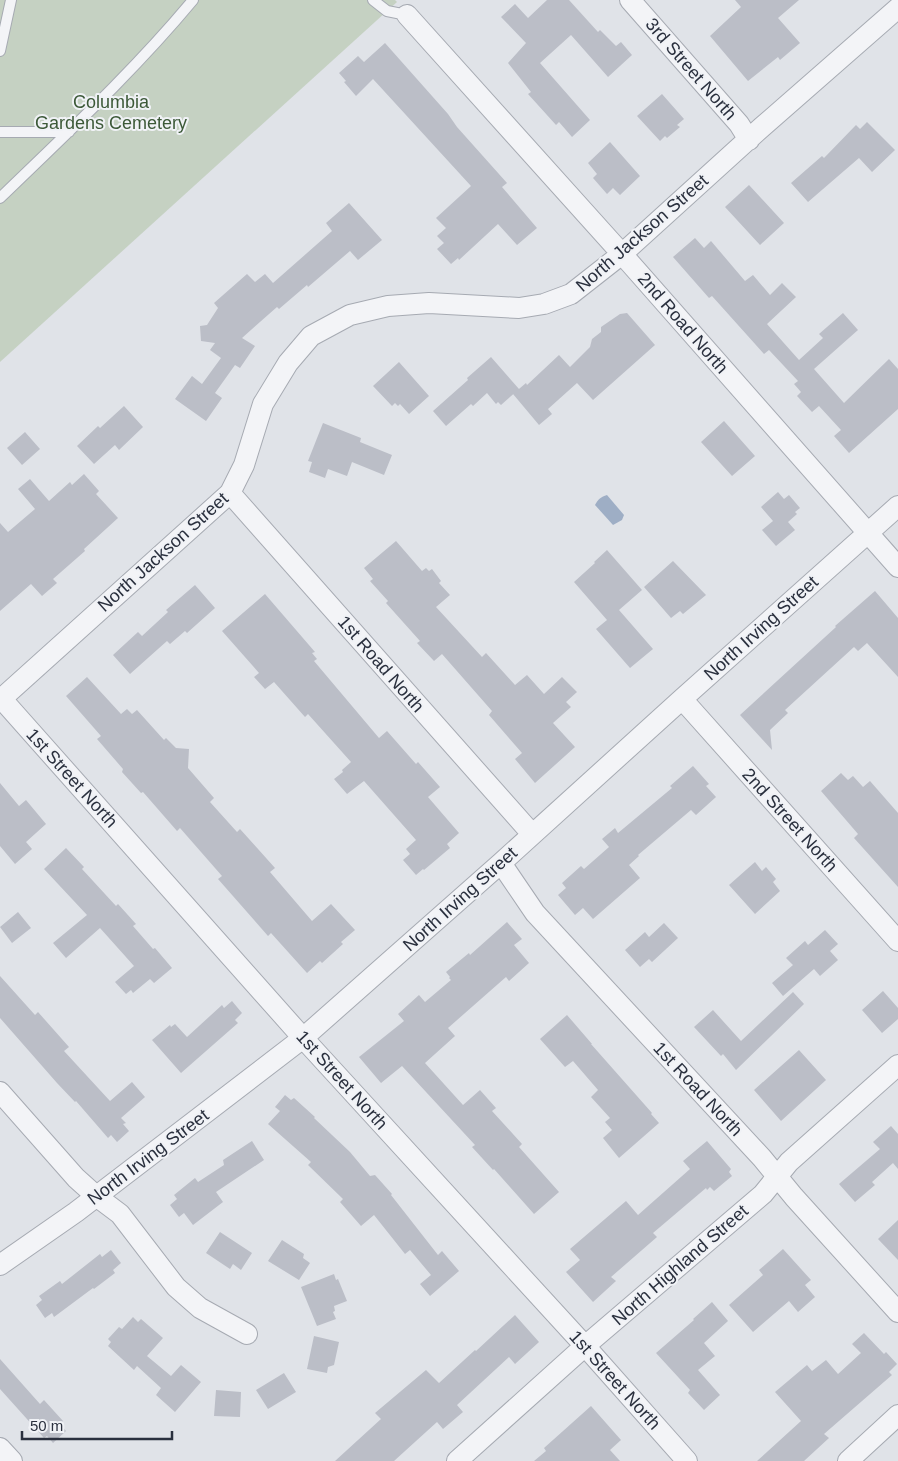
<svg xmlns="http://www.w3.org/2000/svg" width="898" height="1461" font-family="Helvetica,sans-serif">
	<rect width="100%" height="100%" fill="#e0e3e8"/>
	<!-- green -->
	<path fill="#c5d1c2" d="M0,0h395l2,2 -397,360z"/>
	<!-- water -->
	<path fill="#9eaec5" d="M607,495l17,20 -2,5 -9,5 -18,-20c3,-6 6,-8 12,-10z"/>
	<!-- building -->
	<path fill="#bbbec7" d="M547,0h22l29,32 2,-2 16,16 5,-4 11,13 -24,22 -37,-42 -31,28 50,57 -18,17 -13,-15 -3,3 -28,-31 3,-2 -23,-29 18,-20 -25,-26 14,-13 13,14z
		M735,0h64l-21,18 22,25 -20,17 -2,-3 -30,24 -38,-45 31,-29z
		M385,43l63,71 9,13 50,56 -5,4 35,41 -20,17 -19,-21 -39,36 -1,-2 -7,6 -14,-15 7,-6 -7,-7 9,-8 -10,-10 35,-32 -98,-107 -17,17 -12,-14 2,-1 -7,-8 19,-17 6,6z
		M662,94l22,25 -7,6 3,2 -13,11 -2,-2 -5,5 -23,-25z
		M867,122l28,28 -23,22 -13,-14 -51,44 -17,-19 31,-27 2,2 32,-33 4,4z
		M610,142l30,34 -20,19 -7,-7 -6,6 -14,-16 4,-4 -9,-11z
		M749,185l35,38 -24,22 -35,-38z
		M349,203l33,37 -24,20 -8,-9 -42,36 -1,-2 -28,24 -2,-2 -35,31 13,8 -15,22 -5,-3 -20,28 7,5 -16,23 -31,-22 17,-23 10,8 19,-26 -11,-8 5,-7 -14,-2 -1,-15 7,-1 11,-17 -4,-5 33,-29 8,8 10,-8 8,9 59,-52 -6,-8z
		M695,238l9,10 7,-7 34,40 8,-6 17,20 12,-12 14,14 -29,27 32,36 24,-22 -4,-4 24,-21 15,17 -44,39 30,34 45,-44 9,10v40l-49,44 -15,-17 7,-6 -22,-24 -7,6 -15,-16 4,-4 -7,-8 4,-3 -29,-31 -5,4 -52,-58 -3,2 -36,-41z
		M627,313l28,32 -62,55 -16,-17 -29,26 4,5 -13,11 -26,-31 13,-11 1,2 32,-30 11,12 20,-20 2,-8 9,-7v-5l19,-13z
		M491,357l28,32 -18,16 -3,-3 -2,2 -9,-11 -14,13 -2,-2 -25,22 -13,-15 35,-31 -1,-2z
		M399,362l30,34 -20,18 -9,-10 -2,2 -3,-3 -3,3 -19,-20z
		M124,406l19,21 -24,23 -4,-5 -21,19 -17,-18 21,-20 2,2z
		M724,421l31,35 -23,20 -31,-34z
		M323,423l38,15 -1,4 32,13 -8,20 -32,-13 -5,14 -19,-7 -3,9 -16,-6 3,-10 -4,-1z
		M25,432l15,17 -18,16 -15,-17z
		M84,474l15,17 -3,3 22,24 -34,31 1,2 -32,28 4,4 -15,13 -11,-12 -31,27v-88l8,9 27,-23 -17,-20 12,-10 19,22 21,-19 2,3z
		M778,492l6,7 5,-4 11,13 -5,4 2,2 -9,8 7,8 -19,16 -14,-16 11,-9 -12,-14z
		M396,541l26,30 4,-3 3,3 3,-2 9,12 -2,2 11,12 -14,12 46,50 4,-4 29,32 12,-10 17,19 18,-17 15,15 -11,10 5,5 -18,16 22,24 -40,36 -20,-24 7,-6 -33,-38 3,-4 -50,-57 -8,7 -17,-18 3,-2 -34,-38 2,-2 -18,-20 3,-2 -9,-11z
		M607,550l35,40 -23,20 34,39 -23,19 -34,-39 11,-9 -33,-38 21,-19 -1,-1z
		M673,561l33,34 -23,19 -3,-3 -9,7 -27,-31z
		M195,585l20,23 -28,25 -2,-2 -15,13 -3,-3 -37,33 -17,-19 25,-23 4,4 26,-24 -2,-2z
		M875,591l23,27v59l-31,-34 -9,8 -4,-4 -69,63 3,3 -18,17 2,20 -32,-35 96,-88 -1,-1z
		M265,594l50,58 -3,1 5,6 -3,2 65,77 8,-7 29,33 2,-2 22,25 -12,10 31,36 -12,11 3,4 -26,22 -1,-1 -7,6 -13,-15 7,-6 -4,-5 10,-9 -52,-59 -17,13 -13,-15 9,-7 -1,-2 9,-8 -43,-48 -3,3 -31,-35 -9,7 -11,-12 5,-4 -37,-42z
		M87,677l34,37 6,-5 5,5 5,-4 27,30 2,-2 10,10 13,1 -1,19 26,30 -4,4 27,30 3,-3 35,39 -5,4 42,49 19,-17 24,26 -14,12 2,2 -21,19 -2,-2 -13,12 -36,-40 -3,3 -50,-57 4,-3 -42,-48 -3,3 -34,-39 -2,1 -19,-21 1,-3 -26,-30 4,-3 -35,-40z
		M693,766l16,18 -3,2 10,11 -20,18 -5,-5 -53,45 1,1 -10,9 11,13 -47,41 -10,-11 -8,7 -17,-20 8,-7 -4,-5 19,-17 3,3 25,-22 -7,-8 13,-11 3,5 54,-45 -2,-2z
		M841,773l7,7 5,-4 10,11 7,-6 28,32v74l-44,-49 4,-4 -37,-43z
		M0,783l19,23 7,-6 20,24 -20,18 6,7 -17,15 -15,-18z
		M66,848l18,19 -2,2 34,37 2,-2 18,20 -3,2 20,23 2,-1 17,20 -18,15 -4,-4 -17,14 -2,-3 -5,4 -11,-12 19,-16 -34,-38 -34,30 -13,-15 34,-28 -43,-46z
		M755,862l7,9 4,-4 10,12 -3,3 7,9 -25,23 -26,-29z
		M18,912l13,16 -19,15 -12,-16z
		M507,922l15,17 -8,6 15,18 -20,18 -3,-4 -58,51 7,8 -30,27 38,42 17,-15 16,18 -4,3 30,33 -3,3 40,45 -25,22 -40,-45 -1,1 -21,-23 3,-2 -73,-79 -21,17 -22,-26 45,-36 -6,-7 21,-19 6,7 26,-22 -2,-2 1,-1 -4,-5 23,-19 1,2z
		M664,923l14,15 -26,24 -3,-3 -9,8 -15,-17 20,-18 4,5z
		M825,930l13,14 -8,7 8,9 -18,16 -6,-7 -31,27 -11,-13 21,-18 -7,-7 19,-17 3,4z
		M0,976l35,39 3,-3 31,35 -5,4 46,50 22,-19 13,15 -24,21 5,5 -3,1 6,7 -12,11 -6,-7 -3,3 -32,-37 -1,1 -18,-19 -57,-65z
		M883,991l15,17v11l-16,14 -20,-23z
		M793,992l11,12 -68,66 -13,-16 -2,2 -27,-29 19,-17 28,31z
		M232,1001l10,12 -7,7 3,3 -57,50 -29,-33 18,-15 1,2 4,-3 12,13 35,-32 2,3z
		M567,1015l25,29h-1l61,69 -1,1 8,9 -40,35 -16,-20 9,-8 -7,-8 5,-4 -19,-21 7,-7 -25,-29 -8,6 -25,-28z
		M799,1050l27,30 -45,41 -27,-31z
		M285,1095l6,5 3,-2 21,19 -1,1 36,34 20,24 5,-1 17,19 -1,1 47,60 4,-4 17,20 -29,25 -10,-12 11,-9 -21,-25 -5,4 -31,-39 -13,11 -21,-24 3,-3 -35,-34 3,-3 -43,-38 12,-13 -5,-4z
		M891,1126l7,8v35l-5,-6 -21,19 3,3 -20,17 -16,-18 41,-35 -7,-7z
		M252,1141l12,19 -48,32 7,10 -30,23 -9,-12 -5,4 -9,-12 7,-6 -3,-4 21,-17 3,4 26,-17 -1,-5z
		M707,1141l24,28 -2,3 3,4 -18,15 -4,-4 -3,3 -1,-2 -53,45 4,4 -46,40 5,4 -23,21 -27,-30 14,-12 -10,-11 56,-48 12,14 52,-46 -7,-8z
		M898,1220v40l-20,-21z
		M220,1232l32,21 -11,17 -8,-6 -3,5 -24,-16z
		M282,1240l22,14 -1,4 7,5 -11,17 -31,-19z
		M783,1249l28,31 -6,5 10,12 -17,15 -9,-11 -36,31 -24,-27 34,-30 -4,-5z
		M111,1250l10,13 -8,7 2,3 -21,16 -1,-1 -39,29 -2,-4 -7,5 -9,-13 6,-5 -3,-4 21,-15 2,3 38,-30 2,3z
		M334,1274l2,6 2,-1 9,22 -13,5 1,5 -2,1 3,7 -19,7 -16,-39z
		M712,1302l16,19 -24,22 11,13 -17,14 22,25 -16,15 -16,-17 2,-3 -34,-37 38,-33 -1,-1z
		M515,1315l24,27 -24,22 -6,-7 -52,48 6,7 -20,17 -6,-7 -43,39h-59l46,-42 -6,-6 51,-43 13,13 36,-33 1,1z
		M133,1317l5,5 3,-3 22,19 -16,18 24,20 10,-11 20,17 -26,30 -19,-17 5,-7 -24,-22 -3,4 -26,-24 3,-4 -3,-3 11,-12 3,2z
		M864,1333l20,21 2,-2 11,12 -8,8 3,3 -68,59 5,4 -25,23h-47l44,-40 -26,-29 32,-27 5,6 14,-11 12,14 23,-21 -9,-9z
		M314,1336l25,6 -5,23 -6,2 -1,6 -20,-4z
		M0,1359l40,45 4,-4 19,21 -3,3 6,7 -13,12 -6,-7 -3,2 -44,-49z
		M284,1373l12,19 -28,17 -12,-19z
		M216,1390l25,2 -1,25 -26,-1z
		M591,1406l30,34 -11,10 10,11h-86l12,-10 -2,-3z"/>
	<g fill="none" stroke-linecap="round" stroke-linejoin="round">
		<defs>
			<path id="service" d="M373,0l14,11 20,4
				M0,51l11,-51
				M0,132h69
				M0,198c66,-64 134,-127 193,-198"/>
			<path id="minor" d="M630,0l109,124 10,16
				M407,15l215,239 276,313
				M230,493l302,341
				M0,697l303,341 282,308 102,115
				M682,699l216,242
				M0,700l230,-207 14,-28 19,-61 25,-41 23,-27 39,-21 38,-9 41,-3 90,5 25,-4 27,-10 51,-40 140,-127 136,-119
				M501,863l34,50 227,245 32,39 104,115
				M0,1092l76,86 20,18 24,18 56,73 24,21 47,26
				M0,1265l76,-53 227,-174 198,-175 181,-164 216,-193
				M0,1448l12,13
				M457,1461l128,-115 178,-152 26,-32 109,-97
				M848,1461l50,-46"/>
		</defs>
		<!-- service casing -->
		<use href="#service" stroke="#a6aab2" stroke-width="12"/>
		<!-- minor casing -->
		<use href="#minor" stroke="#a6aab2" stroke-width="22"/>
		<!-- service -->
		<use href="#service" stroke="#f3f4f7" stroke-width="10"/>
		<!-- minor -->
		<use href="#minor" stroke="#f3f4f7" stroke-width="20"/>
	</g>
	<g text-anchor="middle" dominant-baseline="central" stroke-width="4" stroke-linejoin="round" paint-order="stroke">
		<!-- street labels -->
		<g font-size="18" fill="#2a303e" stroke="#f0f2f6">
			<text transform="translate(691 69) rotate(49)">3rd Street North</text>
			<text transform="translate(642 233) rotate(-41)">North Jackson Street</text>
			<text transform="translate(683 323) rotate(49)">2nd Road North</text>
			<text transform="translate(163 552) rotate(-42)">North Jackson Street</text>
			<text transform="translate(761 628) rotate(-42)">North Irving Street</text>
			<text transform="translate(381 664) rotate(49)">1st Road North</text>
			<text transform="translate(72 778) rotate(48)">1st Street North</text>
			<text transform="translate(790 820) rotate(48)">2nd Street North</text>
			<text transform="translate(460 899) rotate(-42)">North Irving Street</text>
			<text transform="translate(342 1080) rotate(48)">1st Street North</text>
			<text transform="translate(698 1089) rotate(47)">1st Road North</text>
			<text transform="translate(148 1157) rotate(-37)">North Irving Street</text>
			<text transform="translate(680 1265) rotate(-41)">North Highland Street</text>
			<text transform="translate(615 1380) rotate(48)">1st Street North</text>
		</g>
		<!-- park labels -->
		<g font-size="18" fill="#3c5938" stroke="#f0f2f6">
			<text x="111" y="102">Columbia<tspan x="111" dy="21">Gardens Cemetery</tspan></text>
		</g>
	</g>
	<!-- scale -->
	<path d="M22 1431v8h150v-8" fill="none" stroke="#2a303e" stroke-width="2.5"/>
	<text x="30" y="1431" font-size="15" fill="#2a303e" stroke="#f0f2f6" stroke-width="4" paint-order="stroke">50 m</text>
</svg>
